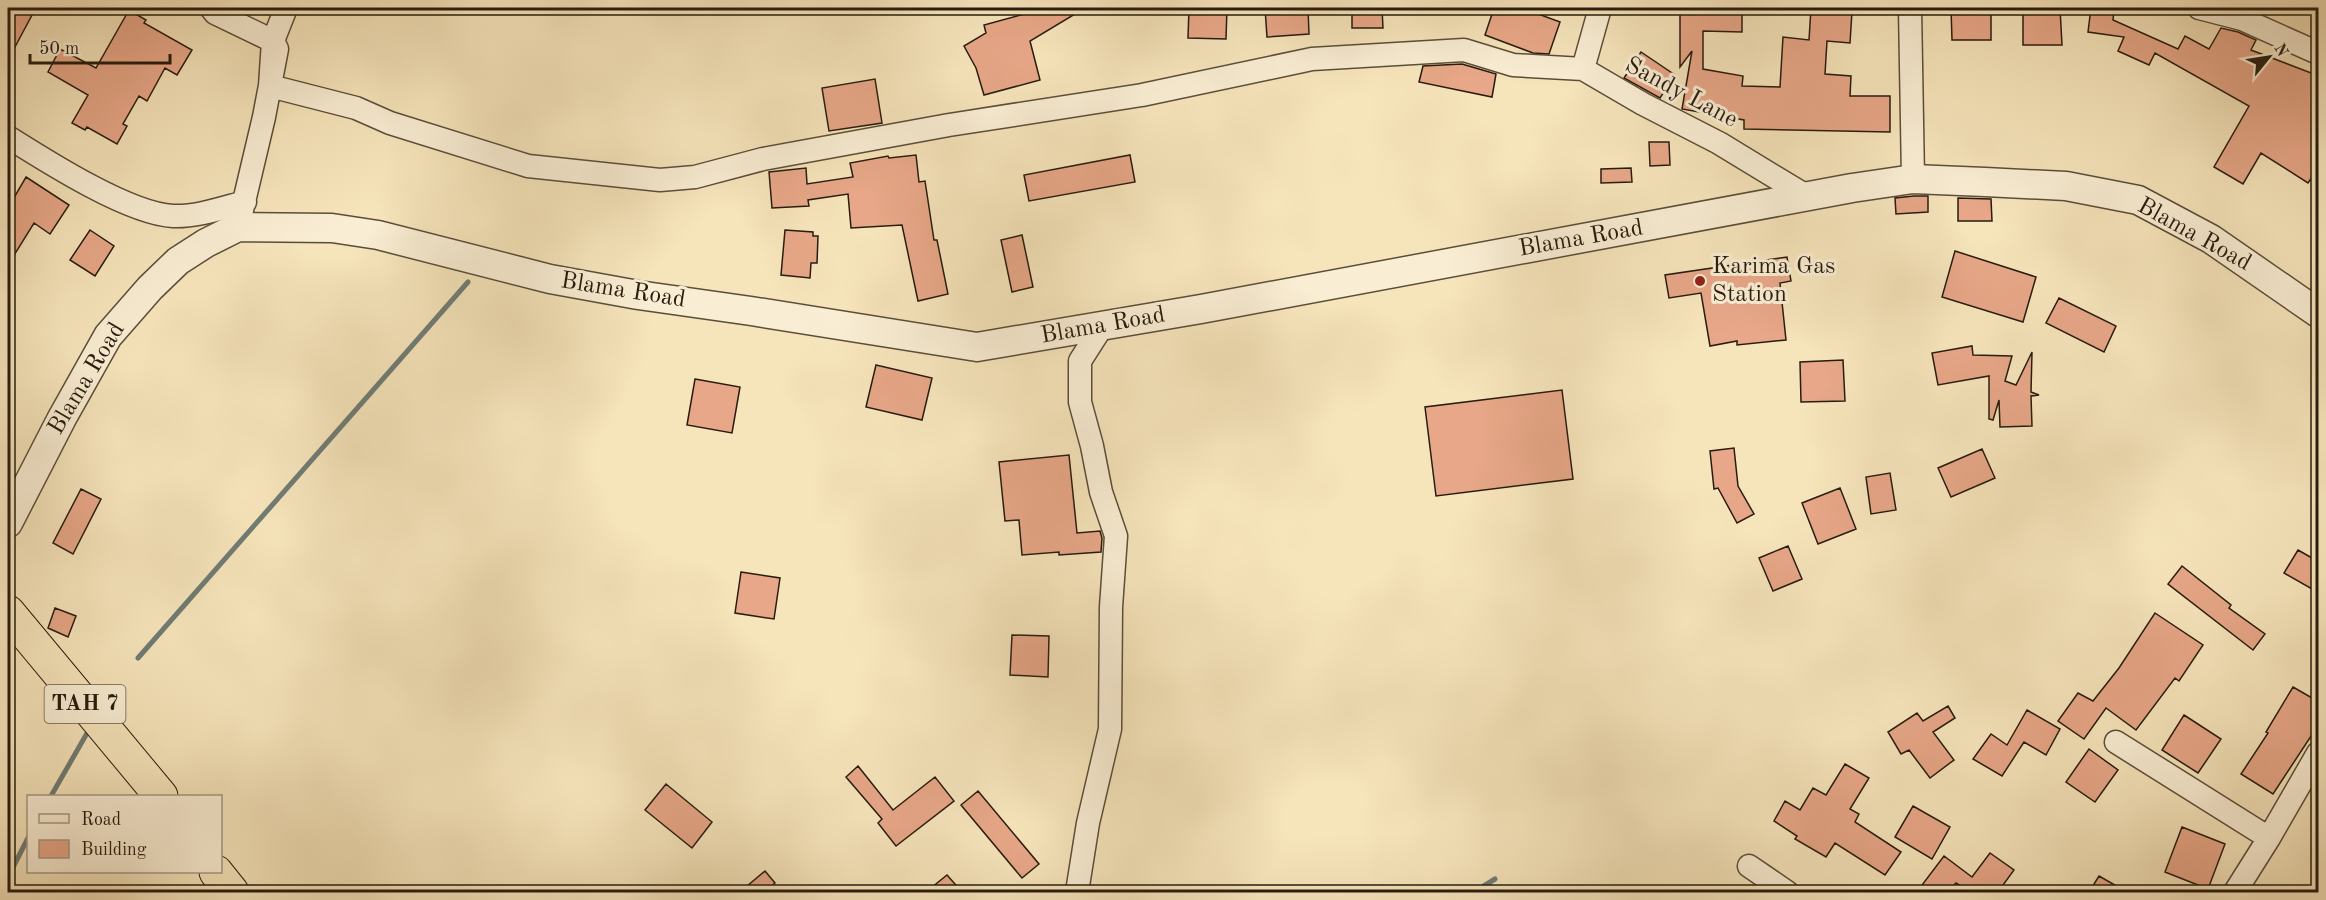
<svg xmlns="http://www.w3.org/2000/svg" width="2326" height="900" font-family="'Old Standard TT',serif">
	<rect width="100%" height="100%" fill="#f6e4bb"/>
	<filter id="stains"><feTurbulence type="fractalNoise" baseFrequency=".00333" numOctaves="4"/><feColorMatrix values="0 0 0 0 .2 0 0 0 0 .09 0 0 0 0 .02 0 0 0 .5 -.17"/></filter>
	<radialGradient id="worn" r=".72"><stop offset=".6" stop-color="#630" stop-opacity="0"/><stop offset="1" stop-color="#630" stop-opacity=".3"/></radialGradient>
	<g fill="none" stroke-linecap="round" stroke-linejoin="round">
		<!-- stream -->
		<path stroke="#707c75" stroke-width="5" d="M138,658l330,-376
			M51,796l39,-68
			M8,877l20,-39
			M1474,892l21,-13"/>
	</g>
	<!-- building -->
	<path fill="#e7a788" stroke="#271c0e" stroke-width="1.5" d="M8,8h9l15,7 -24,45z
		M1036,8h49l-55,33 10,39 -56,15 -8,-27 -12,-22 22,-13 -2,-8 44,-12z
		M1189,8h38l-1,31 -38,-1z
		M1265,8h43l1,26 -42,3z
		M1352,8h30l1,20h-31z
		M1494,8h28l38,14 -11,32 -16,-1 -48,-18z
		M1680,8h62v24l-39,-1v38l40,7 -1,10 38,1 3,-50 26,3 2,-32 41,3 -2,32 -23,-2 -2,33 26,2 -1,20h40v36l-146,-3v-9l-62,-11 10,-58 -12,16z
		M1951,8h40v32h-39z
		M2023,8h37l2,37h-39z
		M2091,8l23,1 -1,11 65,29 7,-13 24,13 12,-21 17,4 18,8 -5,10 68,26v91l-11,16 -47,-30 -18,31 -29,-17 35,-61 -94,-53 -6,12 -31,-14 6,-14 -36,-5z
		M129,10l17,10 -2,3 48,27 -15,25 -12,-7 -18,33 -8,-5 -16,28 4,2 -10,18 -30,-17 -2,3 -13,-7 16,-28 -40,-23 12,-23 36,19z
		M1641,52l34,23 -15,23 -36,-20z
		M1462,64l34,10 -4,23 -73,-15 4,-16z
		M875,79l7,44 -53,8 -7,-43z
		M1649,142h20l1,23 -20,1z
		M916,155l3,27 6,-1 9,59h3l11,54 -30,7 -16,-76 -51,3 -3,-34 -40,6 1,6 -37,2 -3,-36 37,-4 1,16 46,-7 -3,-14 38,-7 1,2z
		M1130,155l5,27 -106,19 -5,-26z
		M1631,168l1,14 -31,1v-14z
		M26,177l43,28 -19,29 -16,-11 -26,42v-57z
		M1914,196h14v16l-32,2 -1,-16z
		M1958,198l33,1 1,22h-34z
		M90,230l24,16 -19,30 -25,-16z
		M785,230l28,2v4h5l-1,27h-6l-1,15 -29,-3z
		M1022,235l11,52 -21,5 -11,-52z
		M1955,251l81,26 -13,45 -81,-25z
		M1787,257l4,24 -11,2 6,57 -49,5v-4l-27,5 -9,-53 -32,5 -4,-23z
		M2059,298l57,28 -12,26 -58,-29z
		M1972,346l1,9 39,1 -7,25 11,4 16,-33 -1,40 8,3 -8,1 1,30 -32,1 -1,-27 -6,20 -4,-1v-43l-51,9 -6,-32z
		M1843,360l2,41 -44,1 -1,-40z
		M876,365l56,13 -10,42 -56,-13z
		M695,379l45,8 -8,46 -45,-8z
		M1562,390l11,89 -137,17 -11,-89z
		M1734,448l4,38 16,28 -17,9 -19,-35 -4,1 -4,-38z
		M1982,449l13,29 -44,19 -13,-29z
		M1069,455l8,78 23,-2 2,7 -1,14 -42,3v-3l-37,3 -3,-35 -14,1 -6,-59z
		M1890,473l6,37 -25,4 -5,-37z
		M1840,488l16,41 -38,15 -16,-41z
		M81,489l20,10 -28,55 -20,-11z
		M1788,546l14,33 -29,12 -14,-33z
		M2298,550l21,12v31l-35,-20z
		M2182,566l49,39 -2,3 36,26 -12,16 -85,-66z
		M741,572l39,6 -6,41 -39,-6z
		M55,608l21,8 -8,21 -20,-9z
		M2155,613l48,32 -24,36 -4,-3 -39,52 -30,-22 -22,31 -26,-18 20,-28 15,8 26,-33z
		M1012,635l37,1 -1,41 -38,-2z
		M2293,687l26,15v22l-46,70 -32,-20 27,-41 -2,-1z
		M1948,706l7,12 -22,14 21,28 -24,18 -21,-28 -8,4 -13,-22 29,-19 6,8z
		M2027,710l33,19 -14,26 -22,-13 -22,34 -29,-17 18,-25 16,11z
		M2184,715l37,24 -23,34 -36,-23z
		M2089,749l29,21 -23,32 -29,-20z
		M1845,764l24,14 -19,31 9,5 -4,8 46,30 -16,23 -50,-32 -9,14 -31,-18 2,-3 -23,-15 11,-20 15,9 13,-22 13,7z
		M858,766l35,44 42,-33 19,24 -58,45 -18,-23 4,-4 -36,-42z
		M666,784l46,38 -20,26 -47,-38z
		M978,791l61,73 -17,14 -61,-73z
		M1913,806l37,21 -18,32 -37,-22z
		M2182,827l43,17 -17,45 -43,-17z
		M1990,853l24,17 -16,22h-37l3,-4 -8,-5 -8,9h-16l-10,-7 22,-29 28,21z
		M765,871l10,12 -11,9h-24z
		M947,875l15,17h-36z
		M2099,876l28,16h-38z"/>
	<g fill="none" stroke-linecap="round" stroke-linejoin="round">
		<defs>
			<path id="minor" d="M211,8l4,5 58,28 4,8 -13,68 -26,110
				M286,8l-13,33 -3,45 86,22 34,15 138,43 132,14 35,-3 68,-18 186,-34 193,-30 170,-36 152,-9 49,15 70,4
				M1600,8l-17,61 60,35 76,39 89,54
				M1910,8l3,171
				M2199,8l43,11 76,34
				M8,137c38,24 121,77 165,79 24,1 49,-8 72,-14
				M2116,742l153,96
				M1749,866l38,26
				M1077,892l11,-69 22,-94 1,-122 5,-71 -15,-44 -9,-46 -12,-44v-41l23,-36
				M2235,892l34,-54 49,-85"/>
			<path id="tertiary" d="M8,523l54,-105 46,-82 42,-48 28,-27 28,-18 32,-16 94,1 46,7 172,44 88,16 113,16 226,36 224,-38 651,-121 61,-9 72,3 81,4 72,14 73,39 107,74"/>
			<path id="trunk" d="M8,612l153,184
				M216,872l16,20"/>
		</defs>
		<!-- minor casing -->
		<use href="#minor" stroke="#5b4e39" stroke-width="25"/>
		<!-- tertiary casing -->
		<use href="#tertiary" stroke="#5b4e39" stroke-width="31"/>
		<!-- trunk casing -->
		<use href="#trunk" stroke="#271c0e" stroke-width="35"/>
		<!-- minor -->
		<use href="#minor" stroke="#f9edd3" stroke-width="22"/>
		<!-- tertiary -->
		<use href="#tertiary" stroke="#f9edd3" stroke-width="28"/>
		<!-- trunk -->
		<use href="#trunk" stroke="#f6e4bb" stroke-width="33"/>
	</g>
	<!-- markers -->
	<circle fill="#8f2418" stroke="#f9edd3" stroke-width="2" cx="1700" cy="281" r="6"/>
	<g text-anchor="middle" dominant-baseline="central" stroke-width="6" stroke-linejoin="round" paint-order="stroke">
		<!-- shield labels -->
		<rect fill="#f9edd3" stroke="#665b49" stroke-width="1.5" x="44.5" y="685" width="81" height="38" rx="4.5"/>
		<g font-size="22" font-weight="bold" fill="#271c0e">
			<text x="85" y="704">TAH 7</text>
		</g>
		<!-- street labels -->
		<g font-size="24" fill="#271c0e" stroke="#f9edd3">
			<text transform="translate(1681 93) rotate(28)">Sandy Lane</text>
			<text transform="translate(2194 235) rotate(29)">Blama Road</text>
			<text transform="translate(1581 239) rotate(-10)">Blama Road</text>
			<text transform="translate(623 291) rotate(9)">Blama Road</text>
			<text transform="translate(1103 326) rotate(-10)">Blama Road</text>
			<text transform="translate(87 379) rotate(-59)">Blama Road</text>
		</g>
		<!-- poi labels -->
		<g font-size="24" fill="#271c0e" stroke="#f9edd3" text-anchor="start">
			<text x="1712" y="267">Karima Gas<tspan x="1712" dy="28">Station</tspan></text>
		</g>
	</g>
	<!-- margin -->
	<rect width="2326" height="900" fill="none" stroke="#f6e4bb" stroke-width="30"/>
	<rect x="9" y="9" width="2308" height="882" fill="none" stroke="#271c0e" stroke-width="3"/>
	<rect x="15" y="15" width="2296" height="870" fill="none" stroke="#271c0e" stroke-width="1.5"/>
	<!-- legend -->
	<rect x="27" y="795" width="195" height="78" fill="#f9edd3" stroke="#a59984" stroke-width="1.5"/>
	<rect x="39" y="814" width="30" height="9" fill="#f9edd3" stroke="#a59984" stroke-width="1.5"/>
	<text x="81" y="825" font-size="18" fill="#271c0e">Road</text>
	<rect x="39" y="840" width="30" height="18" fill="#e7a788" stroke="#a59984" stroke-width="1.5"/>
	<text x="81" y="855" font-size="18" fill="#271c0e">Building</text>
	<!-- north arrow -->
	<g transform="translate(2269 57) rotate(60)" stroke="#f9edd3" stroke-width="4.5" paint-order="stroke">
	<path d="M0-4.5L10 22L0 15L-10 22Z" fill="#271c0e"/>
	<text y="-9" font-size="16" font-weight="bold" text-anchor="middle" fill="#271c0e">N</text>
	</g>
	<!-- scale -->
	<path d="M30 54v9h140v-9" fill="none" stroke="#271c0e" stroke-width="3"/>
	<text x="39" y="54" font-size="18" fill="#271c0e" stroke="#f9edd3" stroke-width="4.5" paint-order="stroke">50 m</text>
	<rect width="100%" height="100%" filter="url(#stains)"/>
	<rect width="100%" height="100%" fill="url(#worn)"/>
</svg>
